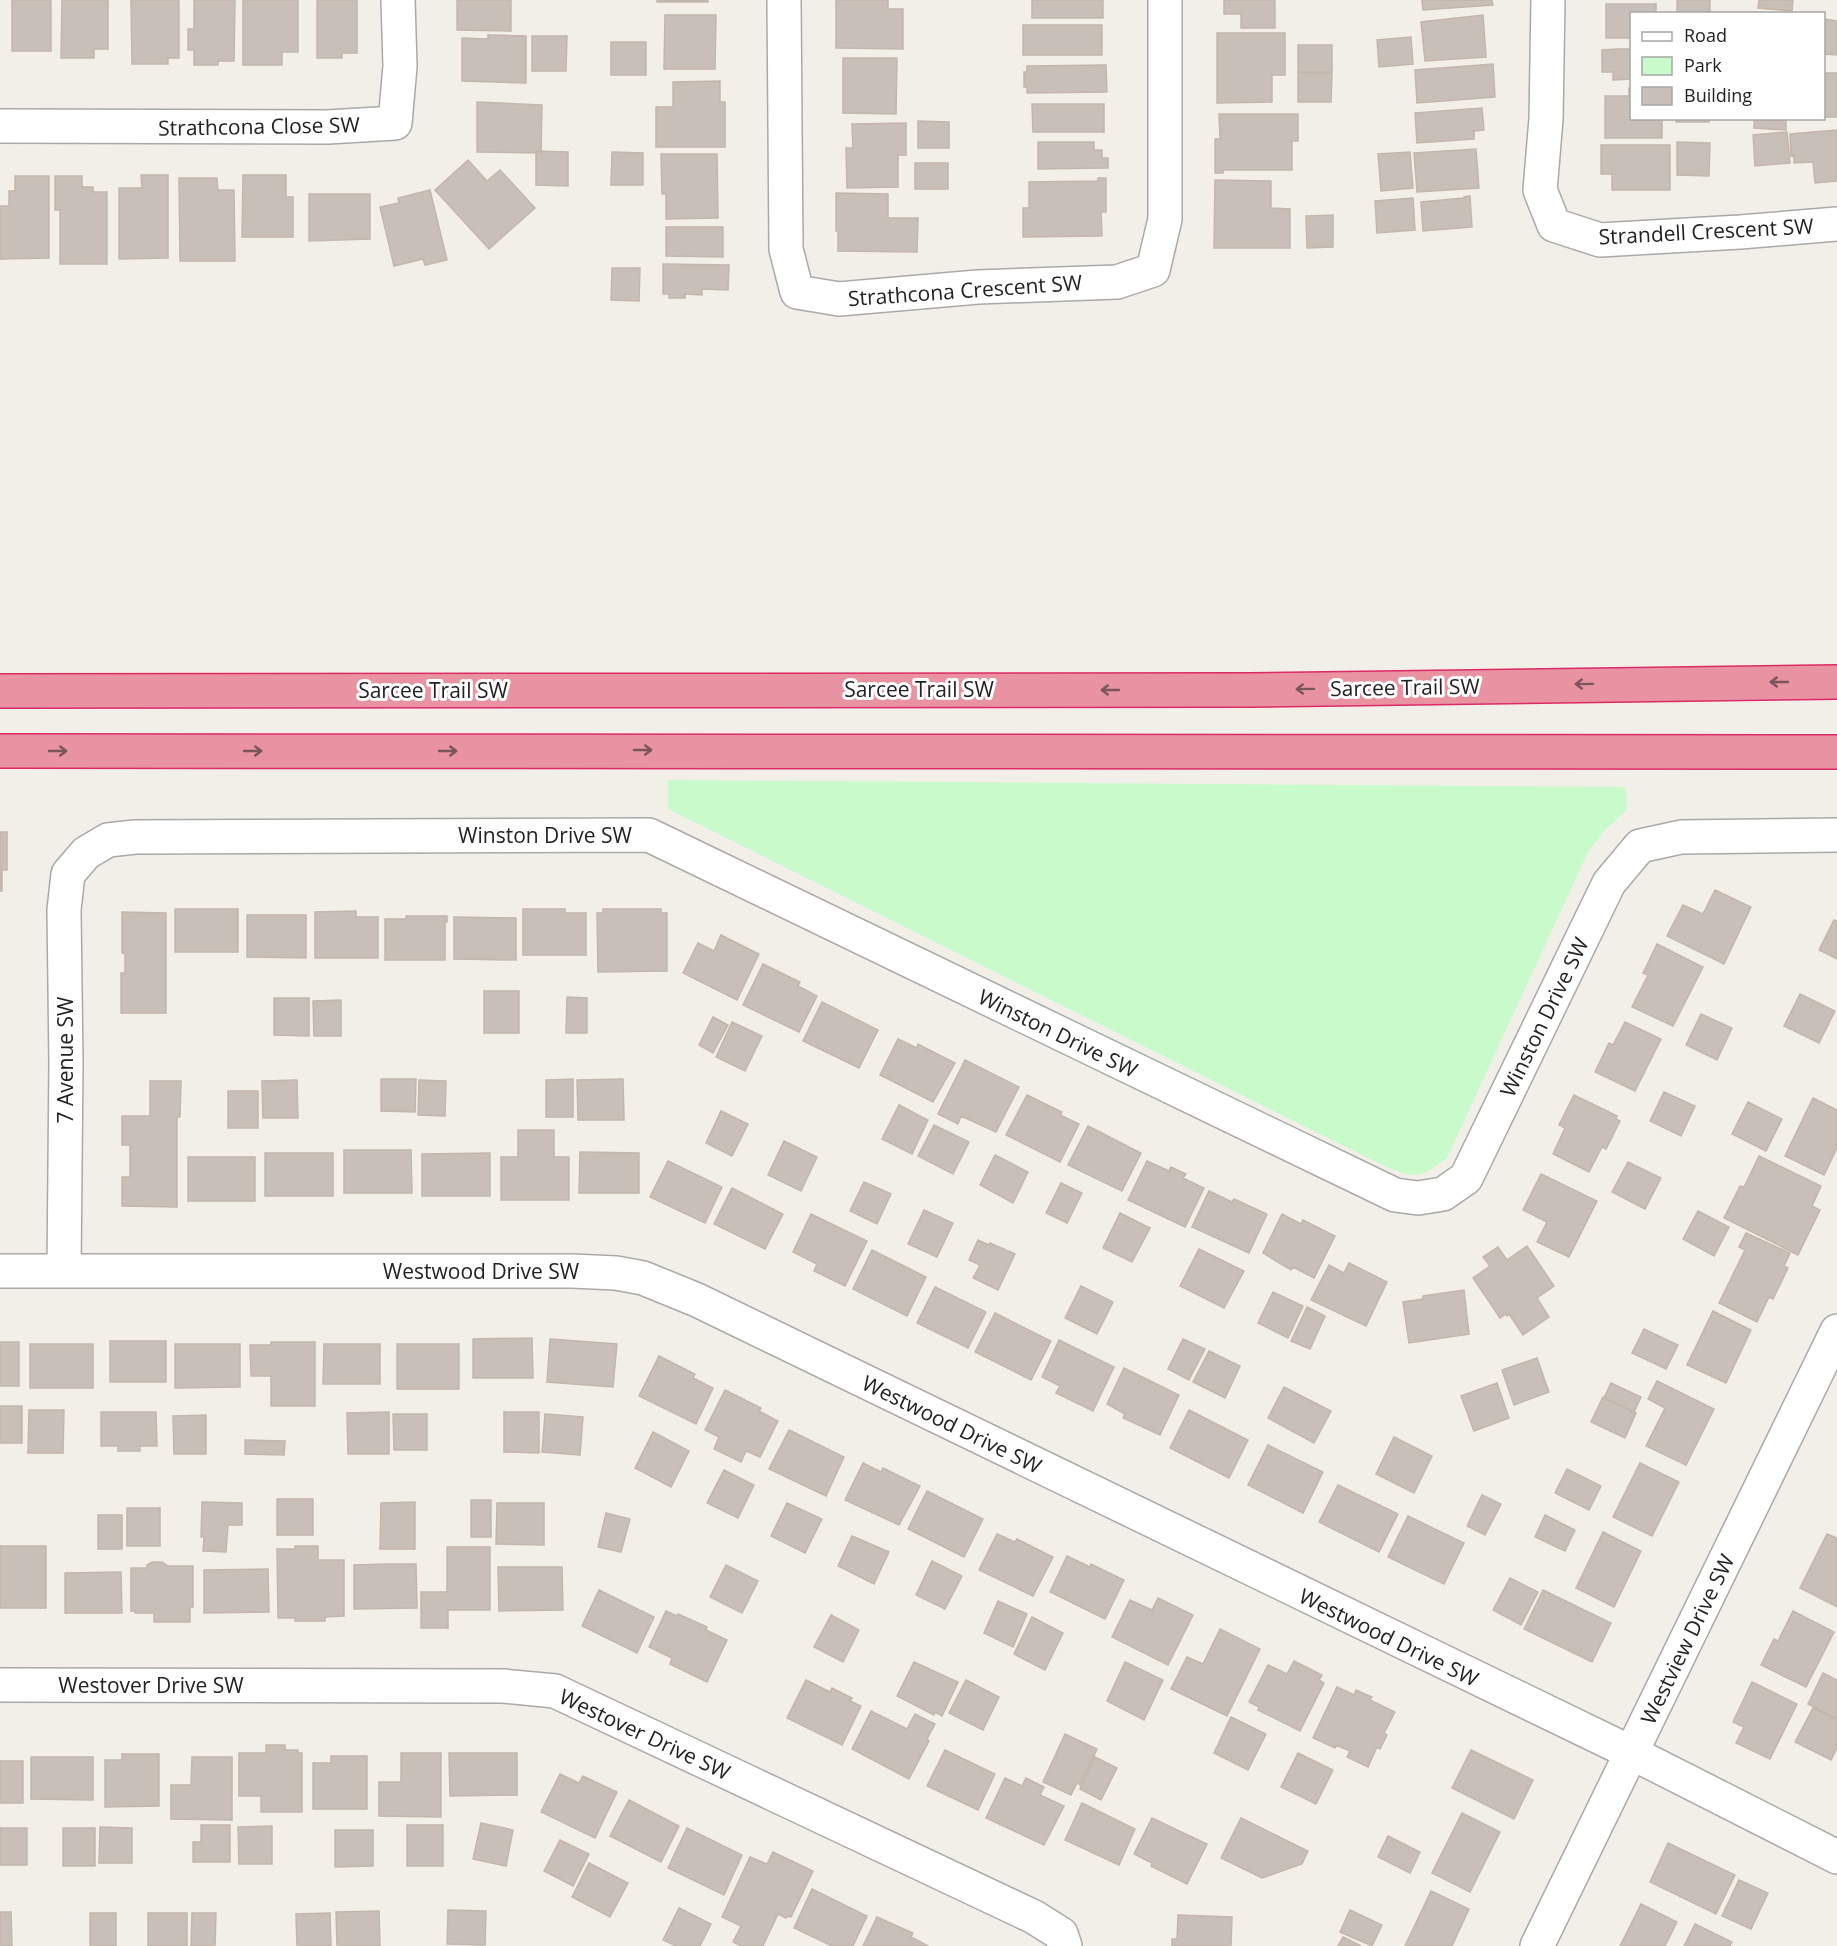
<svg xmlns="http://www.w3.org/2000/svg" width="1837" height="1946" font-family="'Open Sans',sans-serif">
	<rect width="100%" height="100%" fill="#f2efe9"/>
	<!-- park -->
	<path fill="#c8facc" d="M668,780l958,7 1,23 -21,19 -18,23 -141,306c-29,23 -34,20 -67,6l-712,-355z"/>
	<!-- building -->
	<path fill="#c7bfb8" stroke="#c4b6ab" stroke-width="1.5" d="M12,0h39v51h-39z
		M62,0h46v49h-14v9h-33z
		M131,0h48v58h-11v6h-36z
		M194,0h41l-1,61h-16v4h-24v-15h-6v-21h6z
		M243,0h55v52h-16v13h-39z
		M317,0h40v53h-15v5h-25z
		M457,0h54v31l-54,-1z
		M657,0h51v2h-51z
		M836,0h52v9h15v40l-67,-1z
		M1032,0h71v18h-71z
		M1224,0h51v28h-34v-14h-17z
		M1422,0h70l1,5 -70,5z
		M1677,0h33v14h-33z
		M1759,0h34l-1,11 -34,-3z
		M1606,4h50v10h-24v24h-26z
		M665,15h51l-1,54h-51z
		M1483,15l3,42 -61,4 -4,-39z
		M1824,19l13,2v34l-13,-1z
		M1023,25h79v30h-79z
		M1217,33h68v42h-13v27l-55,1z
		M488,35l38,1v47l-64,-2v-43l26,1z
		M532,36h35l-1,35h-34z
		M1411,37l2,27 -34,3 -2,-27z
		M611,42h35v33h-35z
		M1298,45h34v27h-34z
		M1617,49h15v30l-19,1v-8h-11v-22z
		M843,58h54l-1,56 -53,-1z
		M1493,64l2,33 -78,6 -2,-33z
		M1106,65l1,27 -80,1v-6h-3v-15h3v-6z
		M1298,72l34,1 -1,29h-33z
		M1824,73h13v44h-13z
		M720,81v21h5v45h-69v-40h17v-25z
		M1629,88h3v30h30v20h-57v-42h24z
		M477,102l65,3 -1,48 -64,-1z
		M1032,104h72v28h-71z
		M1482,108l2,22 -10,1v8l-57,4 -2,-30z
		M1219,114h79v27h-6v29h-69v3h-8v-34h5z
		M1676,118h33v4h-33z
		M1754,118h32v12l-32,-2z
		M918,121l31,1v26h-31z
		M906,123v32h-8v32l-51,1 -1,-40h7l-1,-24z
		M1837,130v51l-22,2 -2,-21 -19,1v-8l-3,1 -1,-22z
		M1787,132l3,31 -35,3 -2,-31z
		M1038,142h56v8h8v8h6v10l-70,1z
		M1677,142l33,1 -1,33 -32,-1z
		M1601,145h69v45h-58v-16h-11z
		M1476,149l3,39 -62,4 -3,-39z
		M536,151l32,1v34l-32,-1z
		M612,152l31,1v32h-32z
		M1410,152l3,36 -32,3 -3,-37z
		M661,154h56l1,64 -52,1v-25h-4z
		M468,160l19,21 13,-11 35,38 -46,41 -54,-59z
		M915,163h33v26h-33z
		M141,175h27v83l-49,1v-71h23z
		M243,175h43v22h7v40h-51z
		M15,176h34v82l-49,1v-53h9v-15h6z
		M55,176h27v11h11v5h14v72h-47v-54h-5z
		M179,178h38l1,12h16l1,71h-55z
		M1098,178h8v34h-5l1,24 -79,1v-29h6v-26l69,-1z
		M1215,180l56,1v27l19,1v39h-76z
		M430,190l17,70 -22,5 -2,-6 -29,7 -14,-59 19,-4 -1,-5z
		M836,193l52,1v24h30l-1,34 -79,-1v-20h-2z
		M309,194h61v45l-61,2z
		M1470,196l2,31 -49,4 -2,-29 43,-4v-1z
		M1413,198l2,32 -38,3 -2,-32z
		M1333,215v32l-26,1 -1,-32z
		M666,227h57v30l-57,-1z
		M663,264l66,1 -1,25 -26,-1v6l-17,-1v4h-16v-4h-6z
		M612,268h28l-1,33 -28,-1z
		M0,832h7v38h-5v21h-2z
		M1715,890l36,17 -27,57 -57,-28 16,-31 20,9z
		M175,909h63v43h-63z
		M523,909h42v4h21v42h-63z
		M603,909h58v4h6v58l-69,1 -1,-59h6z
		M356,911v6h22v41h-63v-46z
		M122,912l44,1v100h-45v-40h4v-20h-3z
		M247,915h59v43l-59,-1z
		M406,916h41v6h-2v38h-60v-41h21z
		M454,917l62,1v42l-62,-1z
		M1834,920l3,1v38l-18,-9z
		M721,935l38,19 -22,46 -54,-27 15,-30 16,8z
		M1657,944l46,23 -30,59 -41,-19 16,-32 -5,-2z
		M763,964l37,18 -2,4 19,10 -18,36 -56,-27z
		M484,991h35v42h-35z
		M1800,994l35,17 -16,32 -35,-17z
		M567,997l20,1v35h-21z
		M274,998h35v38l-35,-1z
		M341,1000v36h-27l-1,-35z
		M822,1002l56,28 -19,38 -56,-27z
		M1701,1014l31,14 -15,32 -31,-15z
		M713,1017l15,8 -15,28 -14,-8z
		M732,1022l30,14 -17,35 -29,-14z
		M1625,1022l36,17 -26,52 -40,-19 14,-29 4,2z
		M898,1039l19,9 1,-4 37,19 -22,39 -53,-27z
		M965,1060l54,27 -23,45 -35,-16 -3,8 -20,-10z
		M381,1079h35l-1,33 -34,-1z
		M573,1079v38h-27v-37z
		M623,1079l1,41h-46l-1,-40z
		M297,1080l1,38h-35l-1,-37z
		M419,1080l27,1 -1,35 -27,-1z
		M150,1081h31l-1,36h-3v90l-55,-1v-29h8v-32h-8v-29h28z
		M228,1091h30v37h-30z
		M1664,1092l31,14 -14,30 -31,-15z
		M1027,1095l35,17 -2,3 19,9 -19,38 -54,-27z
		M1574,1095l43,21 -1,3 4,2 -14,28 -4,-2 -13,25 -36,-18 12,-26 -6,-3z
		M1813,1098l24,12v38l-13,27 -39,-19z
		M1748,1102l34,17 -16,32 -34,-17z
		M899,1105l29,15 -16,34 -30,-15z
		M721,1111l27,13 -16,32 -26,-13z
		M934,1125l35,17 -16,32 -35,-18z
		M1088,1126l53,27 -19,38 -54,-26z
		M518,1130h36v27h15v43h-68v-43h17z
		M784,1141l33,16 -16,34 -33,-16z
		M344,1150h67l1,43h-68z
		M580,1152l59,1v40h-60z
		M265,1153h68v43h-68z
		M490,1153v43h-68v-42z
		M995,1155l33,17 -15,31 -33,-18z
		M1759,1156l62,30 -9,20 8,4 -22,45 -74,-37 16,-32 4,1z
		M188,1157h67v44h-67z
		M668,1161l54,26 -17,36 -55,-26z
		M1147,1161l22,10 2,-4 15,7 -3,4 21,10 -19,39 -57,-27z
		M1628,1162l33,16 -16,31 -33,-17z
		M1541,1174l56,27 -28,56 -32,-15 10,-20 -24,-12z
		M864,1182l27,12 -14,30 -27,-13z
		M1061,1183l21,10 -15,30 -21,-10z
		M732,1188l51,26 -18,35 -51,-25z
		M1209,1191l23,11 2,-3 33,15 -18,39 -57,-26z
		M924,1210l29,13 -16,34 -29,-13z
		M1698,1211l31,16 -15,29 -31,-17z
		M1120,1213l30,15 -18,34 -29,-14z
		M811,1214l56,27 -22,45 -31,-15 3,-7 -24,-12z
		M1282,1214l19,10 2,-4 32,16 -21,42 -21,-11 -2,3 -28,-17z
		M1746,1233l44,20 -6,13 4,2 -15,31 -4,-2 -12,25 -38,-19 26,-53 -6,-3z
		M978,1240l11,5 1,-2 25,11 -17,36 -25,-12 7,-13 -11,-5z
		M1527,1246l27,40 -17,12 12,19 -26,18 -14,-21 -2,2 -1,-2 -6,4 -27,-40 17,-12 -7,-9 15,-10 9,13z
		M1199,1249l45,22 -20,37 -44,-22z
		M872,1250l54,27 -19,39 -54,-27z
		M1349,1263l38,19 -21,44 -55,-26 18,-35 15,8z
		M1081,1286l32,16 -16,32 -32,-16z
		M935,1287l51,25 -18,36 -51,-25z
		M1464,1290l5,44 -60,9 -6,-41 20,-3v-3z
		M1273,1292l30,14 -15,32 -30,-15z
		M1307,1307l18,9 -15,33 -19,-8z
		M1713,1311l38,19 -25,53 -39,-18z
		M995,1313l56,28 -20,39 -56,-28z
		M1644,1329l34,16 -12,24 -34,-16z
		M532,1338l1,40h-60v-39z
		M550,1339l67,5 -4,43 -66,-5z
		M1183,1339l22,10 -16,31 -21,-11z
		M1059,1340l55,27 -21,44 -37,-18 4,-7 -18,-9z
		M110,1341h56v41h-56z
		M0,1342h19v44h-19z
		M271,1342h44v64h-44v-30h-20l-1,-31h21z
		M30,1344h63v44h-63z
		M175,1344h65v43l-65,1z
		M324,1344h56v40h-57z
		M397,1344h62v45h-62z
		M1209,1351l31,15 -15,32 -32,-16z
		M659,1356l36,18 -2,4 20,10 -17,36 -57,-28z
		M1537,1358l12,34 -35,13 -12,-35z
		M1124,1368l55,27 -19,40 -37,-17 2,-4 -18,-10z
		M1657,1381l57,28 -28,56 -40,-19 19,-38 -17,-9z
		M1497,1383l12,35 -35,13 -13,-35z
		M1611,1383l30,14 -7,15 -30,-14z
		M1284,1387l47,24 -17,32 -46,-25z
		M725,1390l36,18 -2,3 19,10 -18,36 -14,-6 -5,11 -27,-13 5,-12 -14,-7z
		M1603,1397l33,16 -11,25 -34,-16z
		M0,1406h22v37h-22z
		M29,1410h35l-1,43h-35z
		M1189,1410l59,30 -19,38 -59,-30z
		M101,1412h55l1,34h-17v5h-22v-5h-17z
		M389,1412v42h-41l-1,-41z
		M504,1412h35v41l-35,-1z
		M393,1414h34v36h-33z
		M545,1414l38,3 -3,38 -38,-3z
		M206,1415v39h-32l-1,-38z
		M789,1430l55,27 -18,39 -57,-27z
		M653,1432l36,19 -18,36 -36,-19z
		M1394,1437l38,19 -18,37 -38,-19z
		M245,1440l40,1 -1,14 -39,-1z
		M1268,1445l55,27 -20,41 -55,-28z
		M863,1463l18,9 2,-4 37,18 -21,39 -54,-25z
		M1640,1463l39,19 -27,54 -39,-19z
		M1567,1469l34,17 -12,24 -34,-17z
		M724,1470l30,15 -16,33 -31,-15z
		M1338,1485l60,29 -19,38 -60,-30z
		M927,1491l56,28 -19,38 -56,-28z
		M1482,1495l19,9 -16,31 -18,-9z
		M277,1499h36v36h-36z
		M471,1500h20v37h-20z
		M202,1502l40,1v22h-14l-2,27 -23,-1 1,-14h-3z
		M415,1502v47h-35l1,-46z
		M497,1503h47v42l-48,-1z
		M787,1503l35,16 -17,34 -34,-17z
		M127,1508h33v38h-33z
		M606,1513l24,6 -9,33 -23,-5z
		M98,1515h24v34h-24z
		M1545,1515l30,15 -10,21 -30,-14z
		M1408,1516l56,27 -20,41 -56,-27z
		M1603,1532l38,19 -27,56 -38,-19z
		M997,1534l18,8 2,-3 36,18 -20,39 -54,-26z
		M1827,1534l10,4v69l-37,-19z
		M852,1536l37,16 -15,32 -36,-18z
		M0,1546h46v62h-46z
		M295,1546h23v14h26v56l-19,1v4h-30v-3h-17l-1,-69h18z
		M447,1547h43v63h-42v18h-27v-36h26z
		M1067,1556l23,11 1,-3 33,16 -19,39 -55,-27z
		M932,1561l30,15 -17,33 -29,-14z
		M152,1562h10l6,4h25v41h-3v15h-36v-9h-19v-2h-4v-43h16v-3z
		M387,1564h29l1,44 -63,1v-44z
		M726,1565l32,16 -16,32 -32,-16z
		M498,1567h64l1,43 -64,1z
		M268,1569l1,43 -65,1v-43z
		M121,1572l1,41h-57v-40z
		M1510,1578l28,14 -17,33 -28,-15z
		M599,1590l55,27 -17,36 -55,-27z
		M1543,1590l68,33 -19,39 -68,-33z
		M1158,1598l35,17 -25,50 -56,-28 18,-37 22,10z
		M998,1601l29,13 -14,33 -29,-14z
		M666,1611l11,5 1,-2 29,13 -1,3 21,10 -20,42 -37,-18 2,-6 -23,-11z
		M1793,1611l41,21 -28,55 -45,-22 13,-26 4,2z
		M831,1615l28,15 -16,32 -29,-15z
		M1032,1617l31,16 -18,37 -31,-16z
		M1220,1629l40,20 -33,67 -56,-27 16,-32 16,7z
		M1294,1661l28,14 -3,5 5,3 -24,48 -42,-21 1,-3 -10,-5 19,-37 19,9z
		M914,1662l44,20 -16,34 -7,-4 -1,3 -37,-19z
		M1125,1662l38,18 -19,40 -37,-19z
		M1823,1673l14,7v39l-29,-15z
		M806,1680l24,12 2,-4 20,10 -2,3 11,5 -19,39 -55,-27z
		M966,1680l33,17 -16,33 -34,-17z
		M1752,1682l45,22 -27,55 -34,-16 8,-16 -11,-5z
		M1337,1687l17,8 2,-5 16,7 -2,3 25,12 -11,21 3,2 -7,14 -3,-2 -9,20 -21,-10 3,-6 -14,-6 -1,3 -22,-10z
		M1813,1708l24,12v28l-6,12 -36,-18z
		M871,1711l36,18 8,-15 20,10 -8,15 2,2 -20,38 -57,-30z
		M1231,1717l35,17 -18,36 -34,-17z
		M1065,1734l32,15 -17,36 -3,-2 -6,12 -28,-13z
		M266,1745h19v5h13v3h4v59h-41v-16h-22v-43h27z
		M945,1750l50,24 -17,36 -51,-24z
		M1471,1750l62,30 -19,39 -62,-31z
		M401,1753h40v64l-62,-1v-34h22z
		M449,1753h68v42l-67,1z
		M1298,1753l35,17 -17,34 -35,-17z
		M122,1754h37v52l-54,1v-47h17z
		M331,1756h36v53h-54v-46h18z
		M31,1757h62v43l-62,-1z
		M192,1757h40v63l-61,-1v-34h20z
		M1095,1757l22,11 -16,32 -21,-11z
		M0,1761h23v42h-23z
		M560,1774l19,9 4,-7 34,16 -22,46 -54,-26z
		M1005,1778l17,8 4,-8 18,9 -4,8 24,11 -20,39 -58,-27z
		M629,1800l50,26 -18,36 -51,-26z
		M1082,1803l53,26 -16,36 -54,-25z
		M1462,1813l38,19 -30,60 -38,-19z
		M1152,1818l55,26 -20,40 -36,-18 1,-3 -18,-9z
		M1241,1818l67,33 -6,13 -40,14 -41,-20z
		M481,1823l32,7 -7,36 -33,-7z
		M201,1825h29v37h-37v-20h8z
		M407,1825h36v41h-36z
		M272,1826v38h-33l-1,-37z
		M100,1827l32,1v35h-33z
		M0,1828h27v37h-27z
		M63,1828h32v38h-32z
		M687,1828l55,27 -18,40 -56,-27z
		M335,1830h38v36l-38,1z
		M1388,1836l32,16 -10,21 -32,-16z
		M560,1840l29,14 -16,32 -29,-15z
		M1668,1843l67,32 -19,39 -66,-32z
		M773,1852l40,19 -22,46 -3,-1 -2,2 -8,-4 -15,32h-22l-8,-4 8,-16 -19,-9 28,-60 17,7z
		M589,1863l39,20 -18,34 -38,-20z
		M1739,1880l29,13 -17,36 -29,-13z
		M812,1889l55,27 -14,30h-21l-38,-18z
		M1431,1891l38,18 -17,37h-47z
		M1641,1904l36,18 -12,24h-45z
		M679,1908l32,16 -11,22h-24l-13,-6z
		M448,1910l38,1 -1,34 -38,-1z
		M1350,1910l32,15 -10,21 -32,-14z
		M379,1911l1,35h-43l-1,-34z
		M0,1912h11l1,34h-12z
		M90,1913h26v33h-26z
		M148,1913h39v33h-39z
		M192,1913h24l-1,33h-24z
		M330,1913l1,33h-34l-1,-32z
		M1178,1915l54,2 -1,29h-59v-7h5z
		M877,1917l36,16 -2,4 17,9h-65z
		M1695,1924l37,18 -2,4h-46z
		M1343,1937l18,9h-23z"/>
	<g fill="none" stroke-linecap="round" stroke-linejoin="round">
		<defs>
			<path id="minor" d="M784,0l2,249 11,43 42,7 139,-12 139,-5 36,-12 12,-51v-219
				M1548,0l-2,119 -6,71 14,35 46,15 140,-8 97,-8
				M0,126l328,1 67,-4 5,-57 -2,-66
				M64,1270l2,-207 -2,-153 4,-36 18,-21 22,-13 27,-3 514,-2 746,360 23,3 25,-4 23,-16 143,-295 31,-37 41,-9 156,-2
				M0,1271h572l44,2 27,5 54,22 935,453 205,104
				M0,1685l503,1 52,5 479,226 27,17 4,12
				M1537,1946l300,-615"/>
			<path id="highway" d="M0,691l1250,-1 587,-8
				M0,751l1837,1"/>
		</defs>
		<!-- minor casing -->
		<use href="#minor" stroke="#a9a9a9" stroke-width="36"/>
		<!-- highway casing -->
		<use href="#highway" stroke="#dc2a67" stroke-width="36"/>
		<!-- minor -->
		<use href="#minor" stroke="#fff" stroke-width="33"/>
		<!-- highway -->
		<use href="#highway" stroke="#e892a2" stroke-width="33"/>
	</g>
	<!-- one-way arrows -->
	<defs><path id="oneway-shaft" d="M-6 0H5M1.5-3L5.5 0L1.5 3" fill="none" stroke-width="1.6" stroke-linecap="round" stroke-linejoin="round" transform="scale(1.5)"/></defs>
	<g stroke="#7b545c">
		<use href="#oneway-shaft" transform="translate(1779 682) rotate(180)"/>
		<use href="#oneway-shaft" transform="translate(1584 684) rotate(179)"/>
		<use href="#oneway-shaft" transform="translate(1305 689) rotate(179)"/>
		<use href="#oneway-shaft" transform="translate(1110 690) rotate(-180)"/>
		<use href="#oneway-shaft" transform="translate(643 750)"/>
		<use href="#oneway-shaft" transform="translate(58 751)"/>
		<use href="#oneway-shaft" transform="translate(253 751)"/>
		<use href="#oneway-shaft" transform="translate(448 751)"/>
	</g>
	<g text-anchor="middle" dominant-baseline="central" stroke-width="6" stroke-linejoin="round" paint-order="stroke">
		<!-- street labels -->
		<g font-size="21" fill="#222" stroke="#fff">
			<text transform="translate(259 126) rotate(-1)">Strathcona Close SW</text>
			<text transform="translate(1706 231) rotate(-3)">Strandell Crescent SW</text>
			<text transform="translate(965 290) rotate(-4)">Strathcona Crescent SW</text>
			<text transform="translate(1405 687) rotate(-1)">Sarcee Trail SW</text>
			<text x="919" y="689">Sarcee Trail SW</text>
			<text x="433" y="690">Sarcee Trail SW</text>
			<text x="545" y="835">Winston Drive SW</text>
			<text transform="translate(1544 1017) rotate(-64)">Winston Drive SW</text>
			<text transform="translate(1058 1033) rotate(26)">Winston Drive SW</text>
			<text transform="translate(65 1060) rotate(-90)">7 Avenue SW</text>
			<text x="481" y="1271">Westwood Drive SW</text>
			<text transform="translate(952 1424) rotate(26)">Westwood Drive SW</text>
			<text transform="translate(1389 1637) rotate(26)">Westwood Drive SW</text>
			<text transform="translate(1687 1639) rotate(-64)">Westview Drive SW</text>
			<text x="151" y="1685">Westover Drive SW</text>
			<text transform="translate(645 1734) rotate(25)">Westover Drive SW</text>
		</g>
	</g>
	<!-- legend -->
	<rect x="1630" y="12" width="195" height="108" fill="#ffffff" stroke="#a7a7a7" stroke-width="1.5"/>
	<rect x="1642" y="32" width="30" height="9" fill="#ffffff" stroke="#a7a7a7" stroke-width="1.5"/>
	<text x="1684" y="42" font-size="18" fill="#222222">Road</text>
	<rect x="1642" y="57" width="30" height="18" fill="#c8facc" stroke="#a7a7a7" stroke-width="1.5"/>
	<text x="1684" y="72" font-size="18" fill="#222222">Park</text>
	<rect x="1642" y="87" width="30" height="18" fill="#c7bfb8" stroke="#a7a7a7" stroke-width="1.5"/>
	<text x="1684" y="102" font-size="18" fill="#222222">Building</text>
</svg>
